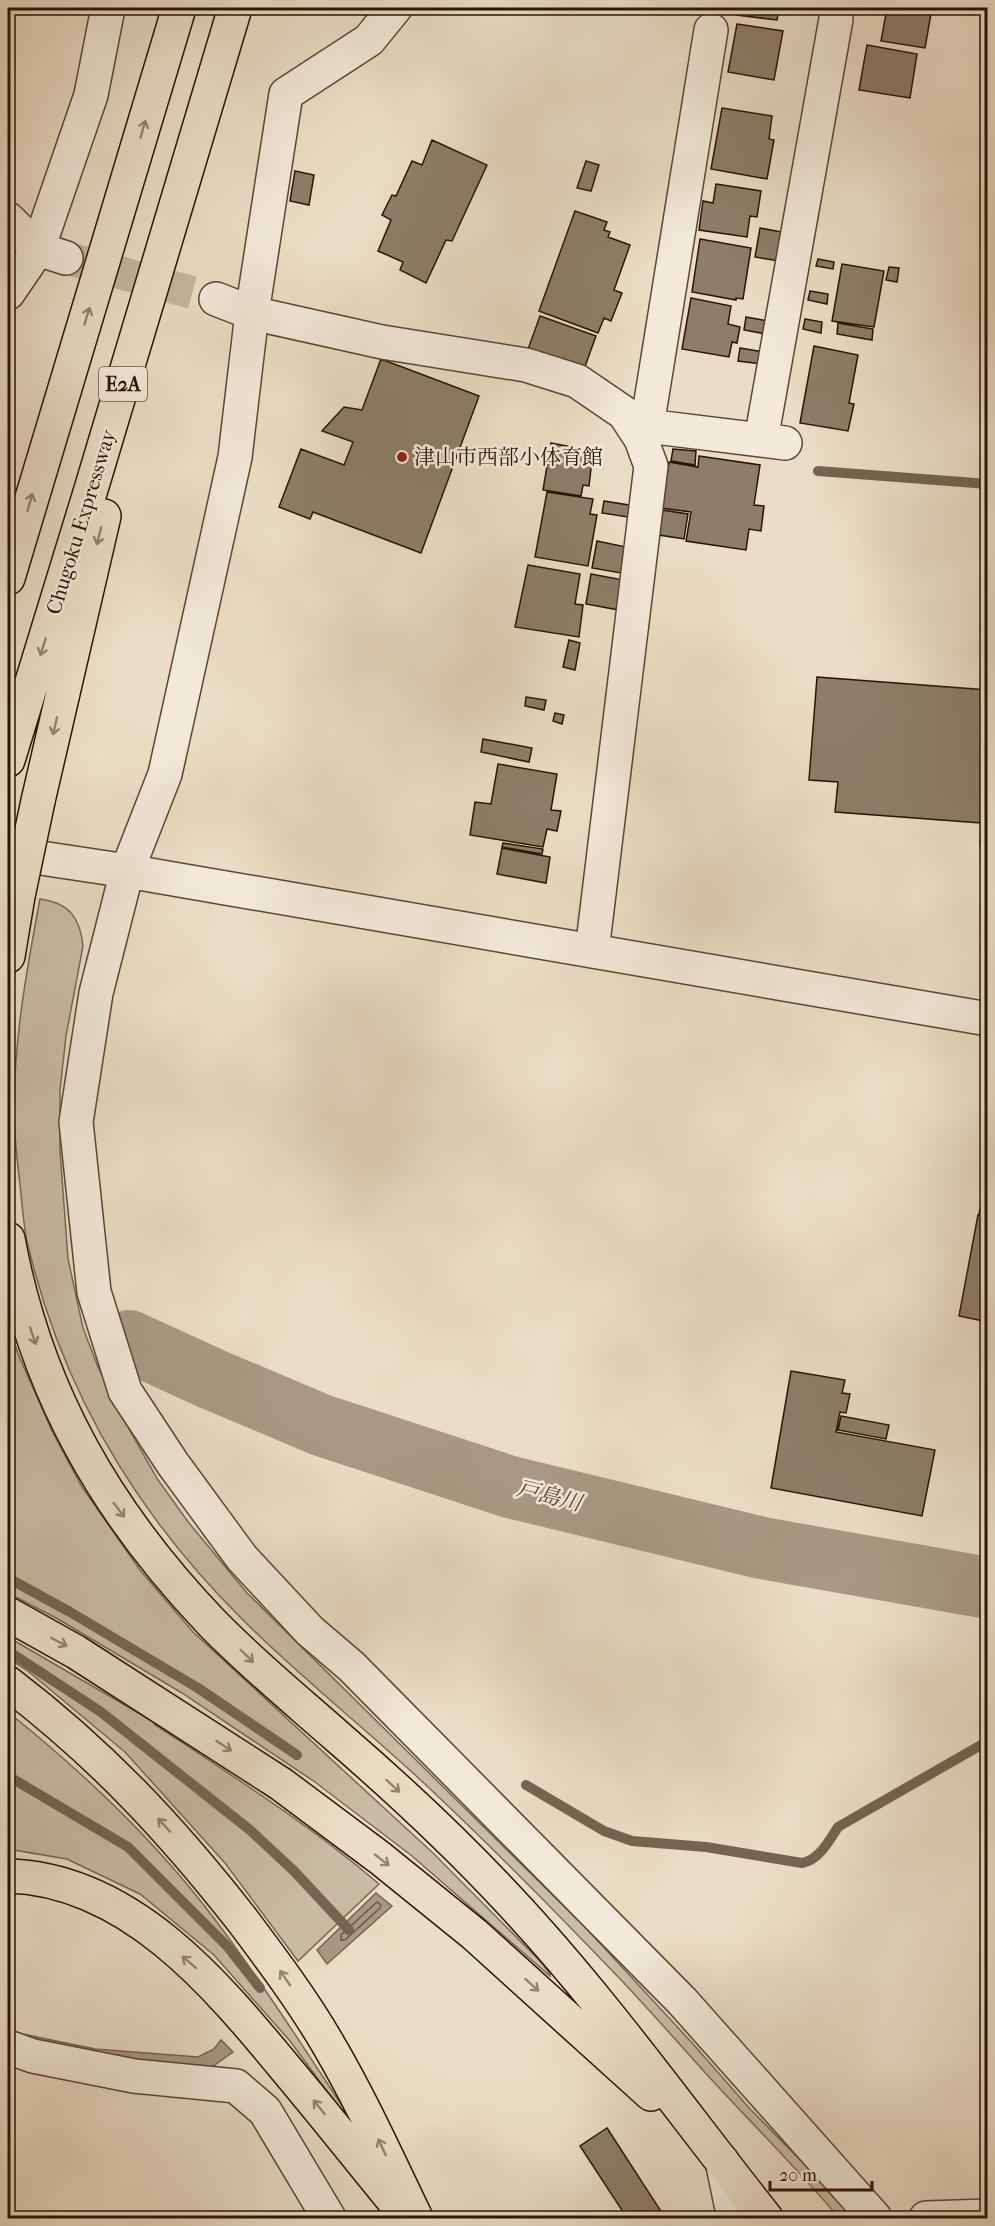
<svg xmlns="http://www.w3.org/2000/svg" width="995" height="2226" font-family="'IM FELL French Canon','Noto Serif JP',serif">
	<rect width="100%" height="100%" fill="#ebddc5"/>
	<filter id="stains"><feTurbulence type="fractalNoise" baseFrequency=".00333" numOctaves="4"/><feColorMatrix values="0 0 0 0 .2 0 0 0 0 .09 0 0 0 0 .02 0 0 0 .5 -.17"/></filter>
	<radialGradient id="worn" r=".72"><stop offset=".6" stop-color="#630" stop-opacity="0"/><stop offset="1" stop-color="#630" stop-opacity=".3"/></radialGradient>
	<!-- green -->
	<path fill="#cabba4" stroke="#7a6854" stroke-width="1.5" d="M40,899c29,4 40,18 43,47l-17,90 -6,54v61l8,108 15,69 15,39 27,55 33,58 31,43 58,70 337,333 110,119 56,64 79,80 24,29h-14c-40,-48 -85,-92 -128,-139 -29,-32 -58,-65 -88,-97 -64,-67 -129,-133 -197,-197 -60,-56 -125,-107 -183,-165 -107,-106 -182,-231 -216,-379 -4,-19 -5,-39 -7,-57 -3,-24 -6,-49 -6,-74 0,-71 13,-142 26,-211z
		M8,1321l10,33 34,77 30,56 58,83 53,62 240,221 109,110 8,11v2l-138,-120 -97,-74 -133,-89 -124,-74 -50,-26z
		M8,1637l146,85v2c77,51 155,100 225,160l-81,77 -73,-98 -100,-111 -96,-80 -21,-14z
		M8,1712c76,61 149,130 208,209 47,62 88,128 131,192h-4l-53,-72 -76,-86 -74,-61 -73,-35 -59,-10z"/>
	<!-- water -->
	<path fill="#a99983" stroke="#766450" stroke-width="1.5" d="M376,1893l16,13 -65,58 -10,-14z
		M8,2031l87,18 103,8 16,-8 7,-9 12,12 -21,15 -17,2 -187,-28z"/>
	<g fill="none" stroke-linecap="round" stroke-linejoin="round">
		<!-- shore -->
		<path stroke="#695643" stroke-width="1.5" d="M377,1902l4,3 -1,3 -35,32h-4v-5z"/>
		<!-- stream -->
		<path stroke="#766450" stroke-width="10" d="M818,471l170,13
			M8,1578l62,34 128,76 99,67
			M8,1651l93,61 149,118 44,41 55,59
			M8,1776l120,71 99,99 33,42
			M526,1785l78,46 28,10 74,6 96,16c17,-3 27,-22 36,-36l150,-86"/>
		<!-- river -->
		<path stroke="#a99983" stroke-width="62" d="M129,1341l83,38 109,46 189,62 252,61 226,40"/>
	</g>
	<!-- building -->
	<path fill="#8e7d68" stroke="#291403" stroke-width="1.5" d="M739,8h40l-2,12 -40,-5z
		M887,8h45l-7,40 -44,-7z
		M737,24l46,7 -9,49 -46,-8z
		M867,45l50,9 -7,44 -51,-8z
		M722,108l50,8 -3,23 5,1 -7,39 -56,-10z
		M432,140l55,25 -35,76 -6,-1 -20,43 -26,-13 3,-8 -25,-11 13,-31 -9,-5 10,-20 4,1 16,-35 10,4z
		M586,161l13,4 -8,26 -14,-3z
		M295,171l19,4 -5,30 -19,-4z
		M716,184l45,7 -4,26 -7,-1 -3,21 -48,-7 4,-29 10,2z
		M575,211l32,11 -3,8 6,2 -2,5 22,8 -16,45 8,3 -11,28 -7,-3 -6,15 -59,-22z
		M760,228l22,4 -3,29 -24,-4z
		M700,239l51,9 -8,51 -7,-1v2l-44,-8z
		M818,259l16,3 -1,7 -17,-3z
		M842,264l42,7 -10,56 -42,-6z
		M889,267l10,1 -2,14 -11,-2z
		M810,291l18,3 -1,10 -19,-4z
		M691,298l40,8 -3,18 12,3 -3,16 -5,-1 -3,15 -47,-8z
		M540,316l56,20 -13,36 -56,-20z
		M746,317l22,4 -2,13 -22,-4z
		M805,319l17,3 -1,11 -18,-4z
		M838,323l35,6 -1,11 -35,-6z
		M814,346l44,9 -9,48 5,1 -6,27 -48,-8z
		M740,348l24,4 -2,12 -24,-3z
		M381,359l98,37 -58,157 -108,-41 -3,7 -31,-12 22,-58 43,16 9,-23 -31,-11 22,-24 18,3z
		M551,443l42,8 -4,35 -6,-1 -2,11 -38,-6z
		M673,449l23,2 -1,14 -24,-4z
		M699,456l61,9 -6,40 10,1 -3,25 -12,-2 -3,21 -60,-9 5,-29 -30,-4 8,-46 29,5z
		M547,492l46,7 -3,15 7,1 -9,51 -53,-9z
		M604,501l31,5 -1,12 -32,-5z
		M662,510l26,4 -4,25 -25,-4z
		M597,541l29,6 -5,26 -29,-5z
		M528,565l52,9 -5,30 8,1 -4,32 -64,-10z
		M591,574l32,6 -4,30 -33,-6z
		M569,640l11,3 -5,27 -12,-3z
		M817,677l171,13v156l-8,-1 1,-22 -146,-11 3,-30 -29,-2z
		M526,697l20,3 -2,10 -19,-4z
		M555,713l9,2 -2,9 -9,-3z
		M483,739l49,9 -3,14 -48,-10z
		M498,764l59,10 -6,36 10,1 -4,20 -10,-2 -4,18 -73,-12 5,-33 16,2z
		M503,843l40,6 -1,5 -40,-7z
		M502,848l48,9 -4,26 -49,-9z
		M988,1164v51l-9,-1z
		M978,1215l10,2v105l-29,-6z
		M791,1371l54,9 -3,13 8,1 -4,19 -6,-1 -4,20 99,18 -13,66 -151,-28z
		M841,1416l48,9 -3,14 -48,-9z
		M607,2128l57,88 -3,2h-34l-47,-72z"/>
	<g fill="none" stroke-linecap="round" stroke-linejoin="round">
		<!-- minor-tunnel -->
		<path stroke="#c4b59e" stroke-width="33" stroke-dasharray="33 16" stroke-linecap="butt" d="M66,258l150,41"/>
		<defs>
			<path id="minor" d="M395,8l-26,32 -83,54 -34,219 -17,144 -70,317 -38,97 -31,122 -20,129 18,170 31,99 48,73 69,94 68,73 41,35 331,335 193,217
				M8,219l30,30 28,9
				M8,293l30,-44 53,-154 17,-87
				M216,299l36,14 130,29 144,23 51,16 47,32 17,26 10,27 -59,485
				M629,416l18,10 138,17
				M647,426l64,-396
				M761,440l75,-421
				M8,853l119,18 861,148
				M8,2047l25,9 101,20 102,10 29,25 64,107
				M722,2161l12,57
				M926,2218l62,-2"/>
			<path id="highway" d="M8,578l171,-570
				M8,760l84,-274 143,-478
				M38,801l66,-285
				M8,956l10,-60
				M8,1239c28,152 98,273 204,384 40,41 84,77 127,115 59,51 116,104 169,161 94,100 173,212 258,319
				M8,1614l68,38 205,132 99,74 94,76 177,160
				M8,1683c93,71 163,146 235,238 30,40 60,80 85,123 33,56 60,116 88,174
				M8,1876c121,3 208,108 279,194 36,43 71,87 107,131"/>
		</defs>
		<!-- minor casing -->
		<use href="#minor" stroke="#5a4634" stroke-width="36"/>
		<!-- highway casing -->
		<use href="#highway" stroke="#291403" stroke-width="36"/>
		<!-- minor -->
		<use href="#minor" stroke="#f2e9d9" stroke-width="33"/>
		<!-- highway -->
		<use href="#highway" stroke="#ebddc5" stroke-width="33"/>
		<defs>
			<path id="highway-bridge" d="M18,896l20,-95"/>
		</defs>
		<!-- highway-bridge casing -->
		<use href="#highway-bridge" stroke="#291403" stroke-width="36" stroke-linecap="butt"/>
		<!-- highway-bridge -->
		<use href="#highway-bridge" stroke="#ebddc5" stroke-width="33"/>
	</g>
	<!-- one-way arrows -->
	<defs><path id="oneway-shaft" d="M-6 0H5M1.5-3L5.5 0L1.5 3" fill="none" stroke-width="1.6" stroke-linecap="round" stroke-linejoin="round" transform="scale(1.5)"/></defs>
	<g stroke="#94836e">
		<use href="#oneway-shaft" transform="translate(143 129) rotate(-74)"/>
		<use href="#oneway-shaft" transform="translate(87 316) rotate(-73)"/>
		<use href="#oneway-shaft" transform="translate(30 502) rotate(-74)"/>
		<use href="#oneway-shaft" transform="translate(99 536) rotate(104)"/>
		<use href="#oneway-shaft" transform="translate(43 647) rotate(107)"/>
		<use href="#oneway-shaft" transform="translate(55 726) rotate(103)"/>
		<use href="#oneway-shaft" transform="translate(33 1336) rotate(71)"/>
		<use href="#oneway-shaft" transform="translate(119 1510) rotate(53)"/>
		<use href="#oneway-shaft" transform="translate(59 1642) rotate(28)"/>
		<use href="#oneway-shaft" transform="translate(247 1656) rotate(44)"/>
		<use href="#oneway-shaft" transform="translate(224 1746) rotate(33)"/>
		<use href="#oneway-shaft" transform="translate(393 1786) rotate(42)"/>
		<use href="#oneway-shaft" transform="translate(164 1825) rotate(-133)"/>
		<use href="#oneway-shaft" transform="translate(382 1860) rotate(38)"/>
		<use href="#oneway-shaft" transform="translate(189 1962) rotate(-139)"/>
		<use href="#oneway-shaft" transform="translate(285 1978) rotate(-125)"/>
		<use href="#oneway-shaft" transform="translate(532 1985) rotate(42)"/>
		<use href="#oneway-shaft" transform="translate(319 2107) rotate(-129)"/>
		<use href="#oneway-shaft" transform="translate(382 2147) rotate(-115)"/>
	</g>
	<!-- markers -->
	<circle fill="#8f2418" stroke="#f2e9d9" stroke-width="2" cx="402" cy="457" r="6"/>
	<g text-anchor="middle" dominant-baseline="central" stroke-width="5" stroke-linejoin="round" paint-order="stroke">
		<!-- shield labels -->
		<rect fill="#f2e9d9" stroke="#655443" stroke-width="1.5" x="99" y="367" width="48" height="34" rx="4.5"/>
		<g font-size="20" font-weight="bold" fill="#291403">
			<text x="123" y="384">E2A</text>
		</g>
		<!-- poi labels -->
		<g font-size="21" fill="#291403" stroke="#f2e9d9" text-anchor="start">
			<text x="414" y="457">津山市西部小体育館</text>
		</g>
		<!-- street labels -->
		<g font-size="21" fill="#291403" stroke="#f2e9d9">
			<text transform="translate(81 522) rotate(-73)">Chugoku Expressway</text>
		</g>
		<!-- water labels -->
		<g font-size="22" font-style="italic" fill="#5c4936" stroke="#f2e9d9">
			<text transform="translate(549 1496) rotate(14)">戸島川</text>
		</g>
	</g>
	<!-- margin -->
	<rect width="995" height="2226" fill="none" stroke="#ebddc5" stroke-width="30"/>
	<rect x="9" y="9" width="977" height="2208" fill="none" stroke="#291403" stroke-width="3"/>
	<rect x="15" y="15" width="965" height="2196" fill="none" stroke="#291403" stroke-width="1.5"/>
	<!-- scale -->
	<path d="M770 2181v9h102v-9" fill="none" stroke="#291403" stroke-width="3"/>
	<text x="779" y="2181" font-size="18" fill="#291403" stroke="#f2e9d9" stroke-width="4.5" paint-order="stroke">20 m</text>
	<rect width="100%" height="100%" filter="url(#stains)"/>
	<rect width="100%" height="100%" fill="url(#worn)"/>
</svg>
